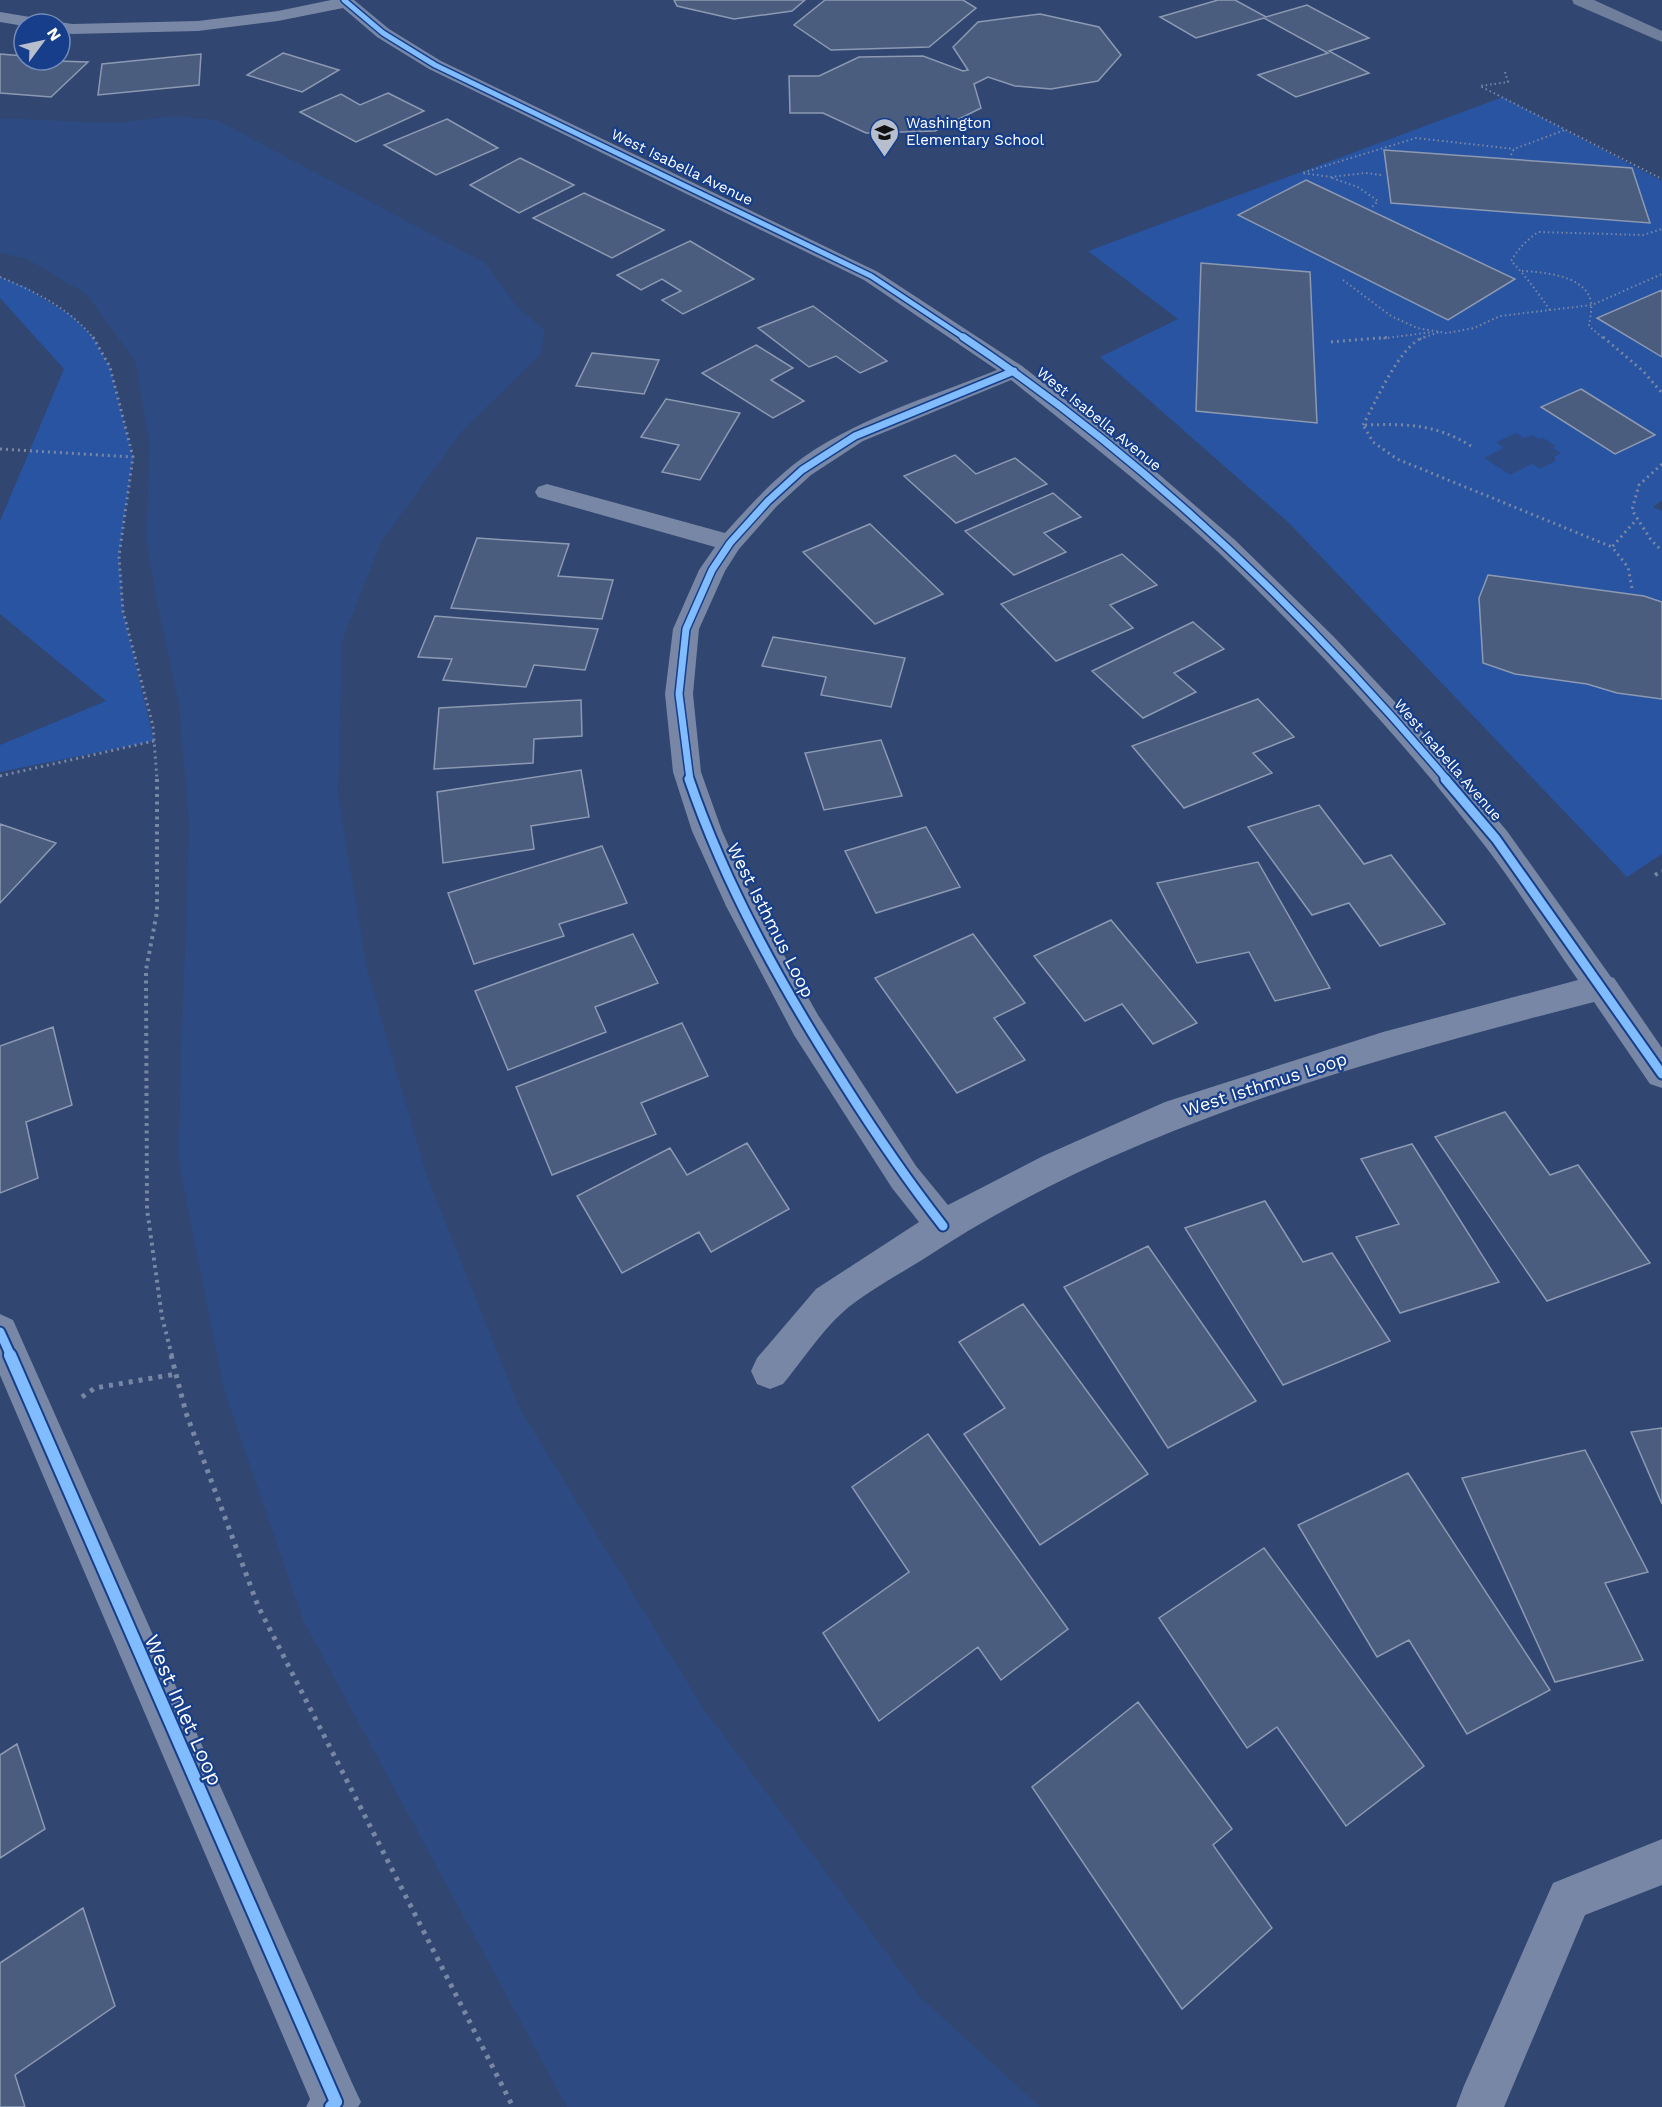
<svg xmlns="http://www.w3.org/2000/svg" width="1662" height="2107" font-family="'Work Sans',sans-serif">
	<rect width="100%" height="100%" fill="#314670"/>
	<!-- green -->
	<path fill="#2954a2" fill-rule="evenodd" d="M1503,97l159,84v109l-65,28 65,39v143l-9,7 9,4v91l-18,-6 -156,-21 -9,23 4,65 32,11 72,10 30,9 45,6v155l-35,23 -339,-355 -188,-165 78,-38 -90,-68zM1384,150l248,18 18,55 -259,-20zM1239,215l276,64 -67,41zM1201,263l109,9 7,151 -121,-12zM1580,389l74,45v1l-39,19 -74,-46zM1539,439l17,21 -24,4 -47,-6 20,-10z
		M0,277l25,10 47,29 21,21 17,30 23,90 -14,99 4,55 31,130 -154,31v-27l106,-44 -106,-87v-93l64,-152 -64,-71z"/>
	<!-- water -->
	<path fill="#2d4b82" d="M176,116l41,4 268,143 33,45 27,22 -5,25 -78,76 -81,111 -39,99 -4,154 29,174 59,205 94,235 183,299 216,288 121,111h-473l-264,-487 -80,-234 -45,-229 11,-332 -10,-120 -24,-112 -9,-57 4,-91 -15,-84 -49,-67 -59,-35 -27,-6v-135l112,5z
		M1516,433l8,5 8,-3 7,4 4,-1 13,8 -3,2 8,5 -9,5 4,3 -16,8 -8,-5 -22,11 -26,-17 20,-10 -8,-6z"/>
	<!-- building -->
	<path fill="#4b5d7f" stroke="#8c99b3" stroke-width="1.5" d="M674,0h131l-13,11 -58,8 -57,-13z
		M825,0h138l13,8 -47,39 -98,3 -37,-25z
		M1218,0h17l31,17 41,-12 62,33 -40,13 40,22 -73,24 -38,-22 70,-22 -64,-35 -68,20 -36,-21z
		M1040,14l59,13 22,28 -23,26 -47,8 -36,-3 -27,-9 -14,7 7,24 -46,23 -69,2 -43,-20h-33l-1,-37h30l40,-19 64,-1 40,15 5,-1 -15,-23 25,-25z
		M283,53l56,17 -37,22 -55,-17z
		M0,54l24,2v4l64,2 -37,35 -51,-4z
		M201,54l-2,31 -101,10 4,-31z
		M388,93l36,18 -68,31 -56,-30 41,-18 19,11z
		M447,119l51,29 -62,27 -52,-30z
		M1384,150l248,18 18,55 -259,-20z
		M520,158l54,27 -55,28 -49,-28z
		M1306,180l209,99 -67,41 -210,-105z
		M584,193l80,37 -52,28 -79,-40z
		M690,241l64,38 -71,35 -21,-14 19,-9 -19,-12 -21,11 -24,-15z
		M1201,263l109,9 7,151 -121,-12z
		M1662,290v67l-65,-39z
		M813,306l74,55 -27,12 -24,-17 -27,11 -51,-39z
		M756,345l37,23 -22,12 33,21 -31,17 -71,-45z
		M592,353l67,7 -15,34 -68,-8z
		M1581,389l74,46 -40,19 -74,-47z
		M666,399l74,14 -40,67 -38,-8 17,-27 -38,-8z
		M955,455l21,19 39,-16 32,26 -91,39 -52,-47z
		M1053,493l28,24 -37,16 22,19 -52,23 -49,-44z
		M870,524l73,70 -68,30 -72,-72z
		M477,538l92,6 -11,32 55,4 -11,39 -151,-11z
		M1122,554l35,31 -47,20 23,23 -77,33 -55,-57z
		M1488,575l156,21 18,6v97l-45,-6 -30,-9 -72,-10 -32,-11 -4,-65z
		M435,616l163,13 -13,41 -51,-5 -8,22 -83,-7 9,-21 -34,-2z
		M1193,622l31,27 -50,24 22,19 -53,26 -51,-47z
		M773,637l132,21 -14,49 -70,-12 5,-18 -64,-11z
		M1258,699l36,38 -41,16 19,20 -88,35 -52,-62z
		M581,700l1,36 -48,3 -1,24 -99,6 5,-61z
		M881,740l21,56 -78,14 -19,-57z
		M581,770l8,47 -58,9 3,23 -91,14 -6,-71z
		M1319,805l45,59 27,-9 54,69 -65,22 -31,-43 -37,12 -64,-88z
		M0,824l56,19 -56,60z
		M926,827l34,60 -84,26 -31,-62z
		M602,846l25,57 -68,21 5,12 -90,28 -26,-71z
		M1258,862l72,126 -55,13 -26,-49 -52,11 -40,-80z
		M1111,920l86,103 -44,21 -31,-40 -37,17 -51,-65z
		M633,934l25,49 -63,24 11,25 -98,38 -33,-79z
		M973,934l52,69 -31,15 31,42 -68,33 -82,-115z
		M682,1023l26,53 -67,27 15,31 -104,41 -36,-88z
		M53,1027l19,78 -46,17 12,56 -38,15v-147z
		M1505,1112l45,63 28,-10 72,98 -103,38 -112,-164z
		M747,1143l42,66 -78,43 -12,-20 -77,41 -45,-77 93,-48 17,27z
		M1412,1144l87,138 -99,31 -44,-76 43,-13 -38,-65z
		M1265,1201l38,61 29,-9 58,88 -107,44 -98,-157z
		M1148,1246l108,155 -88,47 -104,-161z
		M1023,1304l125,170 -108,71 -76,-111 41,-26 -46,-66z
		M1662,1428v76l-31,-72z
		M928,1434l140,195 -67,51 -23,-33 -99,74 -56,-88 86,-61 -57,-85z
		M1585,1450l63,122 -43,11 38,77 -88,22 -93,-204z
		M1408,1473l142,217 -83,44 -58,-94 -32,17 -79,-132z
		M1264,1548l160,218 -78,60 -69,-99 -30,21 -88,-130z
		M1138,1702l94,127 -19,16 59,83 -90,81 -150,-222z
		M17,1744l28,85 -45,29v-103z
		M83,1908l32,98 -100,69 10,32h-25v-144z"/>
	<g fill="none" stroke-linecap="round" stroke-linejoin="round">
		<!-- path-far3 -->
		<path stroke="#7887a5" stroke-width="2" stroke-dasharray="1.5 3" stroke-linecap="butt" d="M1505,72l3,10 -28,4 182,93
			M1511,155l3,-6 51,-19
			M1381,175l-15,-2 -35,4 -29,-4 114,-35 98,11
			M1332,178l26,9 20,14 -6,6
			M1522,271c21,1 59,4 68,27 3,9 0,19 -1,28l15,13
			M0,277c34,14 71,32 94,62
			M1343,280l48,36 26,12 30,5 27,-5 26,-12 92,-11 70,-31
			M1550,310c-13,-18 -23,-33 -39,-49 7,-12 16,-21 27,-29l105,3 19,-6
			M1379,339l54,-7
			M1420,339l19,-7"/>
		<!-- path-far2 -->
		<path stroke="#7887a5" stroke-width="3" stroke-dasharray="2 4" stroke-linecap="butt" d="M93,337l17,30 23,90 -14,99 4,55 30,115 4,54
			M1603,337l40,34 19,22
			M1331,342l59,-5
			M1363,425c13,-23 36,-79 61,-88
			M1471,446c-37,-23 -66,-22 -108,-21l10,17 24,17 215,88
			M0,449l133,8
			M1662,464l-23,21 -7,25 19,30 11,11
			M1632,588l-4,-21 -16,-20 25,-28
			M0,776l154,-35"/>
		<!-- path-far1 -->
		<path stroke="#7887a5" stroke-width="4" stroke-dasharray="3 4.5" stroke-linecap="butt" d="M157,779v133l-11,58 1,239 15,108 10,39
			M1655,875l7,-4"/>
		<!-- path -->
		<path stroke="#7887a5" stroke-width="5" stroke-dasharray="4 6" stroke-linecap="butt" d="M171,1355l15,58 72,193 255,501
			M82,1397l13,-9 81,-14"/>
		<!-- minor -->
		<path fill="#7887a5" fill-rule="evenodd" d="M331,0h23l35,29 52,32 437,211 144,94 124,97 89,77 99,97 77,82 96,112 104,146 3,1 48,70v40l-12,-4 -56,-82c-229,59 -474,126 -672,258 -24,15 -61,35 -80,53 -22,20 -40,48 -59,71l-13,5 -13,-5 -6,-13 6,-13 59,-69 103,-67 -27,-34 -98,-153 -68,-129 -34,-75 -19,-59 -8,-78 8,-65 26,-59 16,-23 -177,-50 -3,-5 3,-5 9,-3 178,49c21,-23 43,-48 68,-68 58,-45 137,-68 204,-95l-133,-90 -435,-211 -52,-32 -34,-29 -65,13 -80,10 -126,3 -12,-2v-8h-7l7,-2 12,2 126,-3 80,-10zM1011,380c70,56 140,111 206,171 96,91 187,191 268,295 33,43 62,90 93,134l-195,52 -218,70 -122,54 -95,49 -32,-39 -98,-151 -63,-111 -33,-73 -21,-59 -8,-78 6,-65 26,-58 14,-22 38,-43 34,-31 52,-34z
			M0,12l48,8 3,4h-27v2l-24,-4z
			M0,1314l13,6 340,765 8,17 -3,5h-52l4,-8 -310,-724z
			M1662,1839v46l-77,30 -81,192h-48l7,-19 90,-205z"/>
		<!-- highway -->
		<path fill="#6e7e9b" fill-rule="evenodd" d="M1572,0h22l68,31v11l-88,-38z"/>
		<defs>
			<path id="cycleway-far3" d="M344,0l39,33 52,32 436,211 95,63"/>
			<path id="cycleway-far2" d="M963,337c183,122 343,276 484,443
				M690,780l-11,-86 7,-65 26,-59 18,-27 38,-42 34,-31 53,-34 159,-65"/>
			<path id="cycleway-far1" d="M689,779c37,108 93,208 155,305 31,49 63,96 99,142
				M1445,779l51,60 166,235
				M0,1332l11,24"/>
			<path id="cycleway" d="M10,1355l326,747 -5,5"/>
		</defs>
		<!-- cycleway-far3 casing -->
		<use href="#cycleway-far3" stroke="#163e8b" stroke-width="8"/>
		<!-- cycleway-far2 casing -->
		<use href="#cycleway-far2" stroke="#163e8b" stroke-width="10"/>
		<!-- cycleway-far1 casing -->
		<use href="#cycleway-far1" stroke="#163e8b" stroke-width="13"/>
		<!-- cycleway casing -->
		<use href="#cycleway" stroke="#163e8b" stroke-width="16"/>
		<!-- cycleway-far3 -->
		<use href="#cycleway-far3" stroke="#80bcff" stroke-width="5"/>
		<!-- cycleway-far2 -->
		<use href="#cycleway-far2" stroke="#80bcff" stroke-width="7"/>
		<!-- cycleway-far1 -->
		<use href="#cycleway-far1" stroke="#80bcff" stroke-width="9"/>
		<!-- cycleway -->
		<use href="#cycleway" stroke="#80bcff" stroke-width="12"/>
	</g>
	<!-- icons -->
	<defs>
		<symbol id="school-pin" viewBox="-11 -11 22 30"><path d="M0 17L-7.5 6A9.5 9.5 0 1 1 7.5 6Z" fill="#b7becd" stroke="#163e8b"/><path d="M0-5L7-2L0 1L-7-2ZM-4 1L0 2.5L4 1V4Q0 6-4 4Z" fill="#111"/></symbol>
	</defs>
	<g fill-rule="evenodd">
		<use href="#school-pin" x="868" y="116" width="33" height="45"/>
	</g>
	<g text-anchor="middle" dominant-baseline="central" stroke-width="4.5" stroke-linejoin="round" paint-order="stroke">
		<!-- far-poi labels -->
		<g font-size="15" fill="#fff" stroke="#163e8b" text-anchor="start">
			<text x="906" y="123">Washington<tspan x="906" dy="17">Elementary School</tspan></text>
		</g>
		<!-- far-street labels -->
		<g font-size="15" fill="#fff" stroke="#163e8b">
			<text transform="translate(682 167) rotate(26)">West Isabella Avenue</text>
			<text transform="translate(1099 419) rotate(39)">West Isabella Avenue</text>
			<text transform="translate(1448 760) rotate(49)">West Isabella Avenue</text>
		</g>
		<!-- street labels -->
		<g font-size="18" fill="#fff" stroke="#163e8b">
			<text transform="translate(771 920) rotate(63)">West Isthmus Loop</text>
			<text transform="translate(1265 1084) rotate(-18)">West Isthmus Loop</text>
		</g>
		<!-- near-street labels -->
		<g font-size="21" fill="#fff" stroke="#163e8b">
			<text transform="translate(184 1710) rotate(66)">West Inlet Loop</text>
		</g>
	</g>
	<!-- north arrow -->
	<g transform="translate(42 42) rotate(57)"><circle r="28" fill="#163e8b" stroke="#738bb9" stroke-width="1.5"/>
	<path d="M0-4.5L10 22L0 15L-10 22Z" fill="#b7becd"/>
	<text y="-9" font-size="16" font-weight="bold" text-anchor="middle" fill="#ffffff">N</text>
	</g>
</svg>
